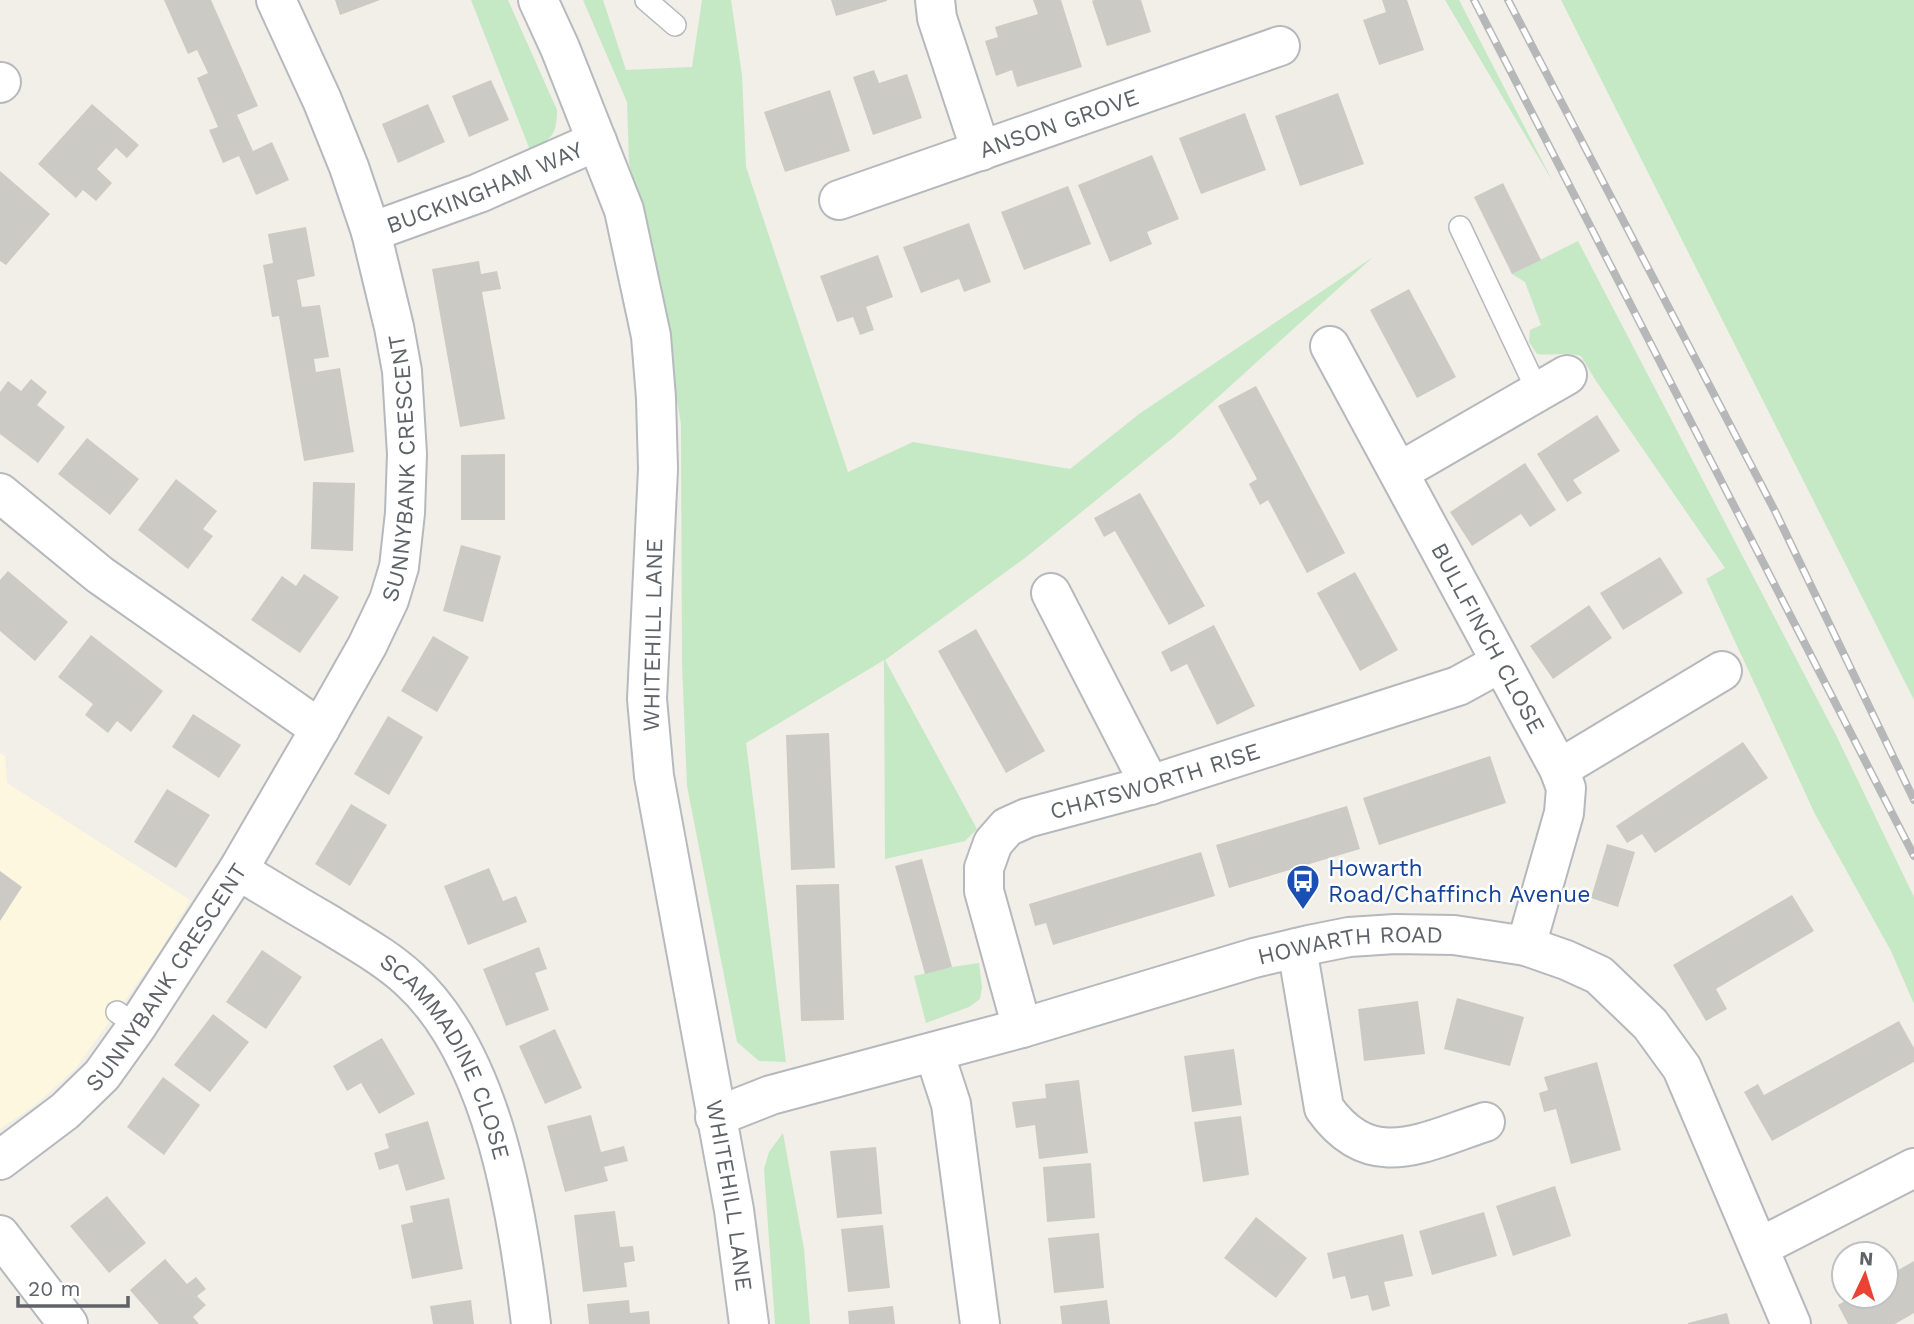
<svg xmlns="http://www.w3.org/2000/svg" width="1914" height="1324" font-family="'Work Sans',sans-serif">
	<rect width="100%" height="100%" fill="#f1efe8"/>
	<!-- commercial -->
	<path fill="#fef7e0" d="M0,753l5,3 2,27 183,117 -33,56 -82,113 -40,36 -35,24z"/>
	<!-- green -->
	<path fill="#c5e8c5" d="M471,0h37l49,110c0,25 -6,30 -27,40z
		M583,0h20l23,70 66,-3 10,-67h29l11,75 4,92 102,305 65,-30 157,27 69,-55 234,-157 -198,179 -150,122 -140,102 92,169 -12,12 -80,18 -1,-199 -138,83 40,319 -27,-1 -22,-19 -50,-256 -5,-122 -1,-240 -30,-181 -22,-80 -2,-61z
		M1445,0h14l94,182z
		M1561,0h353v700z
		M1578,241l259,496 77,160v107l-23,-53 -76,-137 -109,-235 19,-11 -129,-187 -15,-25c-16,-5 -28,0 -44,-2l-8,-12 1,-12 11,-5 -16,-43 -13,-8z
		M979,963l3,24 -2,12 -11,8 -43,16 -12,-47 38,-9z
		M783,1133l21,116 6,75h-35l-11,-155 5,-17z"/>
	<!-- building -->
	<path fill="#cccac5" d="M164,0h47l47,106 -21,9 16,36 19,-9 17,38 -33,15 -17,-39 -16,7 -14,-33 9,-3 -21,-49 11,-5 -11,-23 -9,4z
		M335,0h45l-40,15z
		M831,0h56v1l-51,15z
		M1033,0h28l21,67 -65,20 -5,-17 -16,6 -11,-35 13,-4 -3,-10 43,-13z
		M1094,0h47l10,32 -44,14 -15,-45z
		M1382,0h25l17,50 -45,15 -16,-45 23,-8z
		M874,70l5,13 28,-9 15,44 -49,17 -20,-58z
		M491,80l18,40 -40,17 -17,-41z
		M830,90l20,61 -65,21 -21,-60z
		M1338,93l26,71 -64,22 -25,-70z
		M92,104l47,41 -12,13 -11,-10 -19,21 15,14 -16,18 -13,-11 -7,8 -38,-34z
		M428,104l17,38 -47,21 -16,-39z
		M1245,113l21,57 -65,24 -22,-56z
		M1152,155l27,64 -32,13 5,12 -42,18 -32,-77z
		M0,171l50,43 -44,51 -6,-4z
		M1503,183l38,77 -29,14 -38,-77z
		M1068,186l23,58 -67,26 -23,-58z
		M969,223l22,59 -27,10 -5,-13 -38,14 -18,-46z
		M306,227l9,49 -18,4 5,27 18,-2 9,52 -15,2 2,13 24,-4 14,84 -50,9 -25,-145 -7,1 -9,-52 10,-2 -5,-29z
		M878,255l15,42 -27,10 8,23 -14,5 -7,-18 -16,5 -17,-46z
		M479,261l2,13 16,-3 4,18 -19,3 23,127 -45,8 -28,-158z
		M1409,289l47,88 -39,21 -47,-88z
		M31,379l16,13 -10,13 28,22 -27,36 -38,-29v-42l8,-11 13,10z
		M1256,386l89,167 -38,20 -39,-73 -8,5 -11,-21 8,-5 -39,-73z
		M1597,415l23,36 -47,29 9,13 -15,9 -30,-48z
		M87,438l52,41 -29,36 -52,-41z
		M505,454v66h-44v-65z
		M1525,463l31,47 -26,17 -9,-13 -49,32 -22,-34z
		M176,479l41,32 -14,18 10,7 -25,33 -50,-39z
		M313,482l42,1 -2,68 -42,-2z
		M1140,493l65,113 -36,19 -54,-94 -11,6 -10,-19z
		M461,545l40,11 -18,66 -40,-11z
		M1660,557l23,36 -60,37 -23,-37z
		M8,571l60,51 -33,39 -35,-30v-51z
		M1355,572l43,78 -38,21 -43,-78z
		M304,574l35,23 -39,56 -49,-33 31,-44 14,10z
		M1589,605l23,33 -59,41 -23,-33z
		M1214,625l41,81 -38,19 -30,-61 -16,8 -10,-20z
		M976,629l69,122 -39,22 -68,-122z
		M91,635l72,56 -32,41 -14,-11 -9,12 -23,-18 8,-11 -35,-27z
		M433,636l36,21 -32,55 -36,-21z
		M193,714l48,31 -22,33 -47,-31z
		M388,716l35,21 -34,58 -35,-21z
		M829,733l6,135 -44,2 -5,-135z
		M1743,742l25,36 -113,75 -13,-19 -15,9 -11,-17z
		M1490,756l16,47 -127,42 -16,-47z
		M167,789l43,26 -34,53 -42,-26z
		M351,804l36,21 -37,61 -35,-22z
		M1347,806l13,43 -131,39 -13,-43z
		M1607,844l28,8 -17,55 -27,-9z
		M1201,852l14,44 -162,49 -7,-22 -11,3 -6,-22z
		M922,859l30,108 -27,7 -30,-108z
		M489,868l14,33 13,-5 11,26 -59,23 -24,-59z
		M0,871l22,16 -22,34z
		M839,884l5,136 -43,1 -5,-136z
		M1792,895l22,36 -98,58 11,20 -21,12 -33,-56z
		M539,947l8,22 -12,4 14,37 -43,16 -23,-57z
		M262,950l40,27 -36,52 -40,-27z
		M1457,998l67,19 -14,49 -66,-17z
		M1418,1001l7,53 -61,7 -6,-52z
		M213,1014l36,28 -39,50 -36,-27z
		M1899,1021l15,27v14l-142,79 -28,-49 14,-8 6,11z
		M555,1029l27,59 -37,16 -26,-58z
		M382,1038l33,56 -36,20 -18,-31 -14,8 -14,-25z
		M1234,1049l8,56 -50,7 -8,-56z
		M1597,1062l24,88 -50,14 -15,-55 -12,3 -5,-19 9,-3 -4,-13z
		M163,1077l37,28 -36,50 -37,-28z
		M1079,1080l9,73 -49,6 -4,-34 -19,3 -4,-26 34,-4 -1,-14z
		M591,1115l10,37 23,-6 4,15 -24,6 4,14 -43,11 -18,-66z
		M1241,1116l8,59 -46,7 -9,-60z
		M428,1121l17,58 -39,12 -8,-27 -19,6 -5,-17 15,-5 -4,-14z
		M876,1147l6,67 -45,4 -7,-67z
		M1091,1163l4,55 -48,4 -4,-55z
		M1555,1186l16,50 -58,20 -17,-50z
		M107,1196l39,47 -37,30 -39,-47z
		M449,1198l14,71 -51,10 -11,-54 12,-3 -3,-16z
		M615,1211l5,36 13,-1 2,15 -11,2 3,24 -44,5 -9,-77z
		M1484,1212l13,44 -65,19 -13,-44z
		M1256,1217l51,41 -31,40 -52,-40z
		M883,1225l7,63 -42,4 -7,-63z
		M1099,1233l5,55 -50,5 -6,-55z
		M1403,1234l10,42 -29,6 6,24 -18,5 -4,-16 -17,4 -6,-23 -12,3 -6,-26z
		M165,1259l22,25 9,-7 10,12 -9,7 9,9 -13,12 6,7h-40l-29,-34z
		M1914,1261v52l-19,11h-47l-10,-19 15,-9h33v-19z
		M471,1300l3,24h-41l-3,-18z
		M629,1300l1,13 19,-2 1,13h-61l-2,-20z
		M1107,1300l3,24h-48l-2,-18z
		M893,1306l2,18h-46l-1,-13z
		M1727,1313l3,11h-42v-1z"/>
	<g fill="none" stroke-linecap="round" stroke-linejoin="round">
		<defs>
			<path id="service" d="M646,0l29,25
				M1460,227l78,165
				M117,1012l20,14"/>
			<g id="minor">
				<path d="M935,0l2,18 44,133"/>
				<path d="M0,83l1,-1"/>
				<path id="s1" d="M839,200l441,-154"/>
				<path id="s2" d="M371,232l108,-39 118,-52"/>
				<path id="s3" d="M1330,346l229,423 7,19 -2,25 -38,133"/>
				<path d="M1399,472l168,-97"/>
				<path d="M0,493l100,82 220,154"/>
				<path d="M1051,593l99,192"/>
				<path d="M1559,769l163,-98"/>
				<path id="s4" d="M238,870c31,19 61,37 92,55 27,17 55,32 79,54 85,77 109,236 122,345"/>
				<path d="M1297,948l27,160c47,66 99,34 161,14"/>
				<path id="s5" d="M1022,1028l-38,-137v-23l9,-25 14,-16 20,-9 123,-33 308,-99 42,-23"/>
				<path d="M934,1052l17,52 29,220"/>
				<path id="s6" d="M715,1117l56,-22 251,-67 232,-70 55,-13 40,-8 46,-3 59,1 72,11 40,14 33,15 51,49 32,44 109,256"/>
				<path id="s7" d="M0,1160l65,-49 37,-36 35,-49 101,-156 82,-141 47,-83 22,-46 10,-33 6,-54 2,-59 -5,-83 -8,-44 -23,-95 -22,-65 -27,-67 -46,-100"/>
				<path d="M1760,1247l154,-79"/>
			</g>
			<path id="tertiary" d="M0,1235l68,89"/>
			<g id="secondary">
				<path id="s8" d="M538,0l22,48 64,162 27,126 5,62 2,71 -11,230 7,77 80,434 15,114"/>
			</g>
		</defs>
		<!-- service casing -->
		<use href="#service" stroke="#b5b8bc" stroke-width="24"/>
		<!-- minor casing -->
		<use href="#minor" stroke="#b5b8bc" stroke-width="42"/>
		<!-- tertiary casing -->
		<use href="#tertiary" stroke="#b5b8bc" stroke-width="42"/>
		<!-- secondary casing -->
		<use href="#secondary" stroke="#b6babf" stroke-width="42"/>
		<!-- service -->
		<use href="#service" stroke="#fff" stroke-width="21"/>
		<!-- minor -->
		<use href="#minor" stroke="#fff" stroke-width="38"/>
		<!-- tertiary -->
		<use href="#tertiary" stroke="#fff" stroke-width="38"/>
		<!-- secondary -->
		<use href="#secondary" stroke="#fff" stroke-width="38"/>
		<defs>
			<path id="rail" d="M1474,0l440,856
				M1508,0l268,513 138,287"/>
		</defs>
		<!-- rail casing -->
		<use href="#rail" stroke="#b6b7b8" stroke-width="8"/>
		<!-- rail -->
		<use href="#rail" stroke="#fff" stroke-width="5" stroke-dasharray="16" stroke-linecap="butt"/>
	</g>
	<!-- icons -->
	<defs>
		<symbol id="bus-pin" viewBox="-11 -11 22 30"><path d="M0 17L-7.5 6A9.5 9.5 0 1 1 7.5 6Z" fill="#1a4fb4" stroke="#fff"/><path d="M-5-6H5V4H4V6H2V4H-2V6H-4V4H-5ZM-3.5-4V0h7V-4ZM-3.5 1.2v1.5H-2V1.2ZM2 1.2v1.5H3.5V1.2Z" fill="#fff"/></symbol>
	</defs>
	<g fill-rule="evenodd">
		<use href="#bus-pin" x="1284" y="862" width="38" height="52"/>
	</g>
	<g text-anchor="middle" dominant-baseline="central" stroke-width="5" stroke-linejoin="round" paint-order="stroke">
		<!-- street labels -->
		<g font-size="23" fill="#5f6368" stroke="#fff">
			<text stroke="none"><textPath href="#s1" startOffset="233">ANSON GROVE</textPath></text>
			<text stroke="none"><textPath href="#s2" startOffset="122">BUCKINGHAM WAY</textPath></text>
			<text stroke="none"><textPath href="#s7" startOffset="822">SUNNYBANK CRESCENT</textPath></text>
			<text transform="translate(653 635) rotate(-89)">WHITEHILL LANE</text>
			<text stroke="none"><textPath href="#s3" startOffset="332">BULLFINCH CLOSE</textPath></text>
			<text stroke="none"><textPath href="#s5" startOffset="368">CHATSWORTH RISE</textPath></text>
			<text stroke="none"><textPath href="#s6" startOffset="660">HOWARTH ROAD</textPath></text>
			<text stroke="none"><textPath href="#s7" startOffset="250">SUNNYBANK CRESCENT</textPath></text>
			<text stroke="none"><textPath href="#s4" startOffset="289">SCAMMADINE CLOSE</textPath></text>
			<text stroke="none"><textPath href="#s8" startOffset="1223">WHITEHILL LANE</textPath></text>
		</g>
		<!-- transit labels -->
		<g font-size="23" fill="#164399" stroke="#fff" text-anchor="start">
			<text x="1328" y="868">Howarth<tspan x="1328" dy="26">Road/Chaffinch Avenue</tspan></text>
		</g>
	</g>
	<!-- north arrow -->
	<g transform="translate(1865 1275) rotate(4)"><circle r="33" fill="#ffffff" stroke="#bfc1c3" stroke-width="2"/>
	<path d="M0-5L12 26L0 18L-12 26Z" fill="#ea4335"/>
	<text y="-10" font-size="19" font-weight="bold" text-anchor="middle" fill="#5f6368">N</text>
	</g>
	<!-- scale -->
	<path d="M18 1296v10h110v-10" fill="none" stroke="#5f6368" stroke-width="3.5"/>
	<text x="28" y="1296" font-size="21" fill="#5f6368" stroke="#ffffff" stroke-width="5" paint-order="stroke">20 m</text>
</svg>
